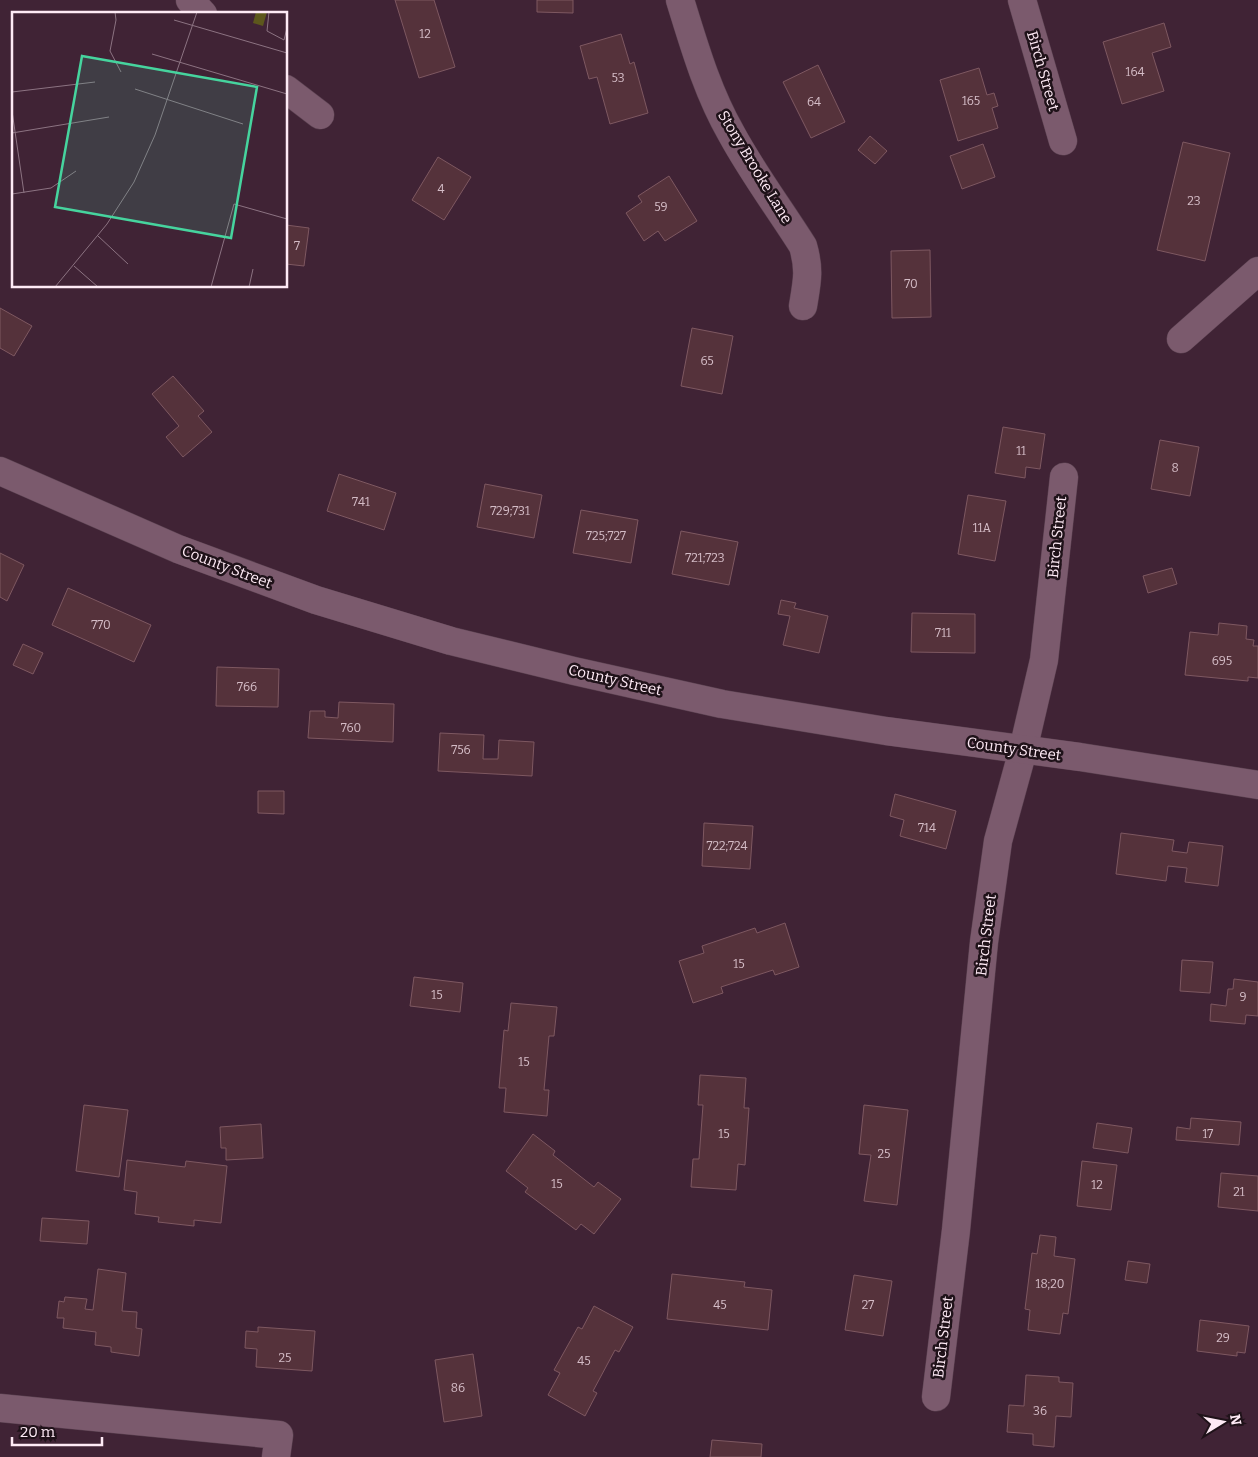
<svg xmlns="http://www.w3.org/2000/svg" width="1258" height="1457" font-family="Bitter,serif">
	<rect width="100%" height="100%" fill="#402335"/>
	<!-- building -->
	<path fill="#55323b" stroke="#7e5861" d="M395,0h39l21,67 -36,11z
		M537,0h36v13l-36,-1z
		M1164,23l7,24 -19,6 12,38 -42,13 -19,-62z
		M621,34l9,30 4,-2 14,51 -38,11 -13,-47 -8,2 -9,-33z
		M818,65l27,57 -34,16 -28,-56z
		M979,68l8,27 7,-2 4,13 -6,2 6,20 -40,13 -18,-61z
		M870,136l17,15 -12,13 -17,-14z
		M1183,142l47,11 -25,108 -48,-11z
		M983,144l12,33 -33,12 -12,-33z
		M438,157l33,20 -27,43 -32,-20z
		M669,176l28,45 -32,20 -7,-10 -14,10 -18,-28 16,-11 -4,-6z
		M286,225l23,3 -5,38 -18,-2z
		M930,250l1,67 -39,1 -1,-67z
		M0,308l32,18 -18,30 -14,-8z
		M692,328l41,8 -11,58 -41,-8z
		M173,376l31,35 -6,5 14,16 -29,25 -17,-20 13,-11 -27,-32z
		M1003,427l42,7 -5,35 -14,-2 -1,11 -30,-5z
		M1160,440l39,7 -9,49 -39,-7z
		M339,474l57,19 -12,37 -57,-19z
		M485,484l57,11 -8,43 -57,-11z
		M968,495l38,6 -11,60 -37,-7z
		M581,510l57,10 -7,43 -58,-10z
		M681,531l57,11 -9,43 -57,-11z
		M0,553l24,12 -17,36 -7,-4z
		M1172,568l5,16 -29,9 -5,-17z
		M68,588l83,37 -17,37 -82,-37z
		M781,600l15,3 -2,5 34,8 -9,37 -36,-8 7,-29 -12,-2z
		M912,613l63,1v39l-64,-1z
		M1219,623l28,3 -1,13 8,1 -1,6h5v32l-10,-1v4l-63,-6 5,-43 28,3z
		M23,644l20,9 -10,21 -20,-9z
		M217,667l62,2 -1,38 -62,-1z
		M339,702l55,2 -1,38 -85,-4 2,-27h15v6l13,1z
		M440,733l44,2 -1,24h15l1,-19 35,2 -2,34 -94,-5z
		M258,791h26v23l-26,-1z
		M895,794l61,17 -10,38 -46,-13 4,-16 -14,-4z
		M704,823l49,3 -3,43 -48,-3z
		M1121,833l53,7 -2,11 15,2 2,-11 34,4 -5,40 -33,-4 2,-14 -19,-2 -2,15 -50,-7z
		M785,923l14,44 -24,8 -2,-5 -52,17 2,6 -30,10 -14,-42 25,-8 -2,-7 53,-18 2,5z
		M1182,960l31,2 -3,31 -30,-2z
		M414,977l49,6 -3,29 -50,-6z
		M1234,979l24,3v34l-12,-1 -1,9 -35,-3 1,-17 15,2 2,-17h5z
		M511,1003l46,4 -3,29h-5l-5,54h5l-2,26 -43,-4 2,-24h-7l5,-58 4,1z
		M700,1075l46,3 -2,30h5l-4,57 -7,-1 -2,26 -45,-3 2,-28h6l4,-54h-5z
		M84,1105l44,5 -9,67 -43,-6z
		M864,1105l44,5 -11,95 -33,-4 7,-46 -12,-1z
		M1191,1118l50,4 -2,23 -63,-5 1,-13 13,2z
		M1097,1123l35,5 -4,25 -35,-5z
		M261,1124l2,34 -37,2v-12h-5l-1,-21z
		M533,1134l22,17 -2,4 41,32 4,-5 23,17 -27,35 -13,-10 -5,6 -51,-38 3,-4 -22,-17z
		M127,1160l58,7 1,-6 41,5 -6,57 -27,-3v6l-36,-4 1,-5 -24,-3 2,-22 -13,-2z
		M1082,1161l35,4 -6,45 -34,-4z
		M1221,1173l37,3v35l-40,-4z
		M42,1218l47,3 -2,23 -47,-3z
		M1040,1235l16,2 -2,19 21,3 -7,55 -5,-1 -3,21 -32,-4 2,-20 -5,-1 7,-56 5,1z
		M1128,1261l22,3 -3,19 -22,-3z
		M98,1269l28,4 -4,38 15,1 -1,16 6,1 -3,27 -28,-4v-5l-16,-2 1,-13 -33,-4 1,-10h-7l2,-17 5,1 1,-5 22,2 -2,10 8,1z
		M672,1274l73,8 -1,5 28,3 -4,40 -101,-11z
		M854,1275l38,6 -9,55 -38,-6z
		M594,1306l39,21 -14,25 -4,-2 -22,41 4,2 -12,23 -37,-21 12,-22 -6,-3 24,-43 4,2z
		M1200,1320l49,6 -4,27 -8,-1v4l-40,-5z
		M258,1327l57,4 -3,40 -56,-4 1,-18 -12,-1 1,-17 12,1z
		M473,1354l9,62 -38,6 -9,-62z
		M1026,1375l33,2v5l14,1 -2,34 -15,-1 -2,31 -21,-2v-11l-26,-2 2,-27 15,1z
		M712,1440l50,4 -1,13h-51z"/>
	<g fill="none" stroke-linecap="round" stroke-linejoin="round">
		<defs>
			<path id="minor" d="M190,0l13,14
				M680,0c14,45 27,91 51,133 21,39 48,75 72,113 7,24 4,36 0,60
				M1022,0l41,141
				M286,89l34,26
				M1181,339l77,-68
				M936,1397l20,-167 28,-288 14,-101 25,-91 21,-90 20,-183
				M0,1408l279,27 -3,22"/>
			<path id="secondary" d="M0,471l178,78 138,51 135,41 123,30 148,33 164,27 194,26 178,28"/>
		</defs>
		<!-- minor casing -->
		<use href="#minor" stroke="#5a4150" stroke-width="29"/>
		<!-- secondary casing -->
		<use href="#secondary" stroke="#5a4150" stroke-width="29"/>
		<!-- minor -->
		<use href="#minor" stroke="#7b5a6d" stroke-width="28"/>
		<!-- secondary -->
		<use href="#secondary" stroke="#7b5a6d" stroke-width="28"/>
	</g>
	<g text-anchor="middle" dominant-baseline="central" stroke-width="5" stroke-linejoin="round" paint-order="stroke">
		<!-- number labels -->
		<g font-size="12" fill="#d4bcc6">
			<text x="425" y="34">12</text>
			<text x="1135" y="72">164</text>
			<text x="618" y="78">53</text>
			<text x="971" y="101">165</text>
			<text x="814" y="102">64</text>
			<text x="441" y="189">4</text>
			<text x="1194" y="201">23</text>
			<text x="661" y="207">59</text>
			<text x="297" y="246">7</text>
			<text x="911" y="284">70</text>
			<text x="707" y="361">65</text>
			<text x="1021" y="451">11</text>
			<text x="1175" y="468">8</text>
			<text x="361" y="502">741</text>
			<text x="510" y="511">729;731</text>
			<text x="982" y="528">11A</text>
			<text x="606" y="536">725;727</text>
			<text x="705" y="558">721;723</text>
			<text x="101" y="625">770</text>
			<text x="943" y="633">711</text>
			<text x="1222" y="661">695</text>
			<text x="247" y="687">766</text>
			<text x="351" y="728">760</text>
			<text x="461" y="750">756</text>
			<text x="927" y="828">714</text>
			<text x="727" y="846">722;724</text>
			<text x="739" y="964">15</text>
			<text x="437" y="995">15</text>
			<text x="1243" y="997">9</text>
			<text x="524" y="1062">15</text>
			<text x="724" y="1134">15</text>
			<text x="1208" y="1134">17</text>
			<text x="884" y="1154">25</text>
			<text x="557" y="1184">15</text>
			<text x="1097" y="1185">12</text>
			<text x="1239" y="1192">21</text>
			<text x="1050" y="1284">18;20</text>
			<text x="720" y="1305">45</text>
			<text x="868" y="1305">27</text>
			<text x="1223" y="1338">29</text>
			<text x="285" y="1358">25</text>
			<text x="584" y="1361">45</text>
			<text x="458" y="1388">86</text>
			<text x="1040" y="1411">36</text>
		</g>
		<!-- street labels -->
		<g font-size="15" fill="#feeaf5" stroke="#1f1219">
			<text transform="translate(1043 71) rotate(74)">Birch Street</text>
			<text transform="translate(755 167) rotate(59)">Stony Brooke Lane</text>
			<text transform="translate(1057 537) rotate(-84)">Birch Street</text>
			<text transform="translate(227 567) rotate(21)">County Street</text>
			<text transform="translate(615 680) rotate(13)">County Street</text>
			<text transform="translate(1014 749) rotate(8)">County Street</text>
			<text transform="translate(986 935) rotate(-83)">Birch Street</text>
			<text transform="translate(943 1337) rotate(-83)">Birch Street</text>
		</g>
	</g>
	<!-- overview -->
	<g transform="translate(12 12)">
		<rect width="275" height="275" fill="#402335"/>
		<path d="M244,0h11l-4,14 -10,-3z" fill="#5d571c"/>
		<path fill="none" stroke="#8c7382" stroke-width="1" d="M103,0l1,8 -6,31 11,21M257,0l-2,19 17,9 3,-12M162,8l113,33M140,42l135,40M123,77l108,35M0,80l83,-10M0,99l12,82M0,121l97,-16M0,182l39,-6 25,-17M86,224l30,28M62,254l24,21M43,275l52,-63 27,-42 21,-47 42,-123M199,275l23,-83 53,15M237,275l4,-18"/>
		<path fill="#46d49e" fill-opacity="0.15" stroke="#46d49e" stroke-width="2.5" d="M70,44l175,31 -26,151 -176,-31z"/>
		<rect width="275" height="275" fill="none" stroke="#feeaf5" stroke-width="2.5"/>
	</g>
	<!-- north arrow -->
	<g transform="translate(1223 1422) rotate(80)" stroke="#1f1219" stroke-width="4" paint-order="stroke">
	<path d="M0-4L9 19L0 12L-9 19Z" fill="#feeaf5"/>
	<text y="-8" font-size="14" font-weight="bold" text-anchor="middle" fill="#feeaf5">N</text>
	</g>
	<!-- scale -->
	<path d="M12 1437v8h90v-8" fill="none" stroke="#feeaf5" stroke-width="2.5"/>
	<text x="20" y="1437" font-size="15" fill="#feeaf5" stroke="#1f1219" stroke-width="4" paint-order="stroke">20 m</text>
</svg>
